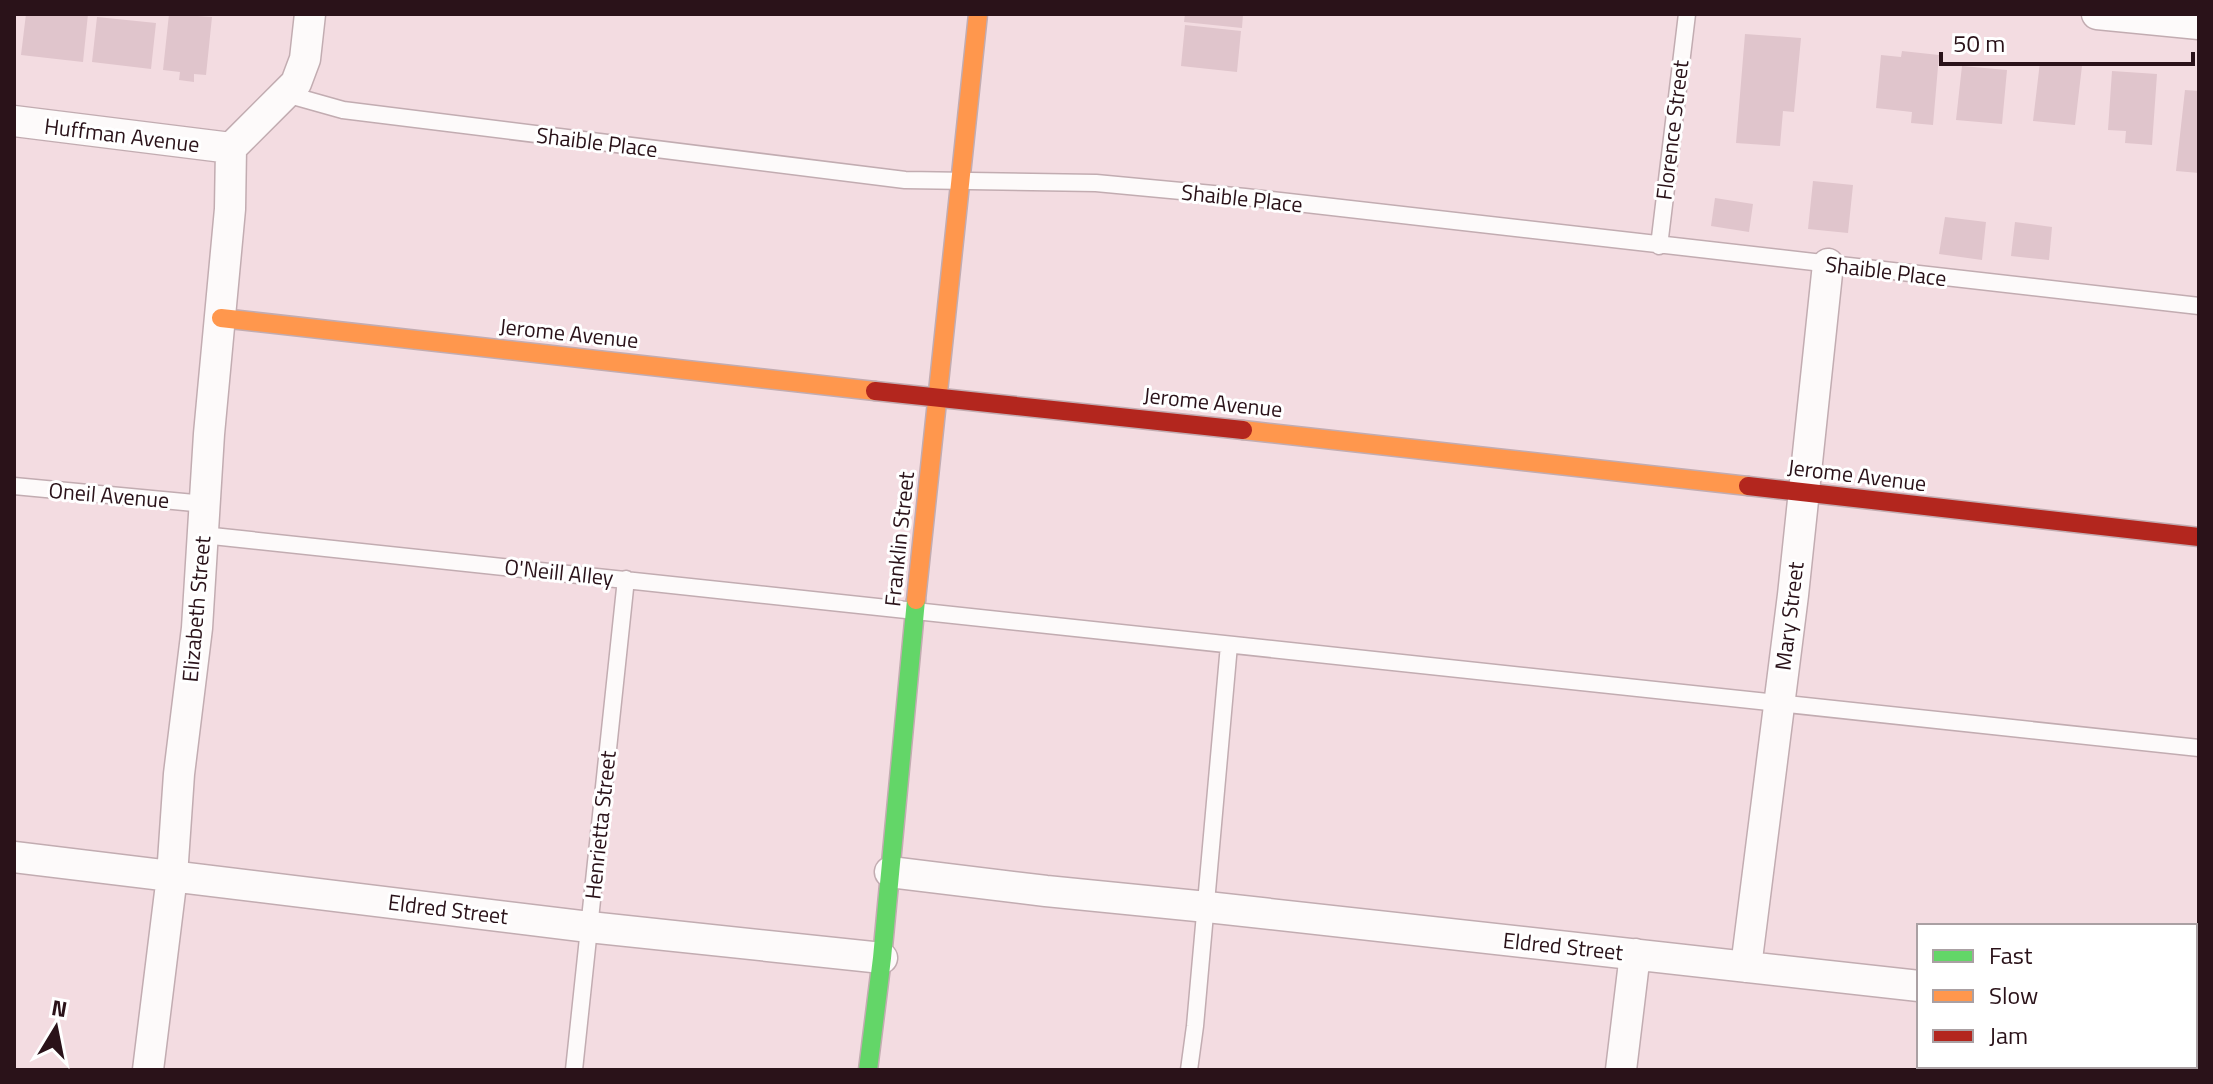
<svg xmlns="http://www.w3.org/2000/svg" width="2213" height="1084" font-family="'Titillium Web',sans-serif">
	<rect width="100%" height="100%" fill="#f3dce1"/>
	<!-- building -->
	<path fill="#e0c5cc" d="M26,14h62l-5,48 -62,-7z
		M169,14l43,3 -6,58 -12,-1v8l-15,-2 1,-8 -17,-2z
		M1185,14h58l-1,14 -58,-6z
		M97,17l59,6 -5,46 -59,-7z
		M1185,25l56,6 -4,41 -56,-6z
		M1745,34l56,4 -7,74 -11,-1 -3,35 -44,-3z
		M1902,51l37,4 -6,70 -22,-2 1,-11 -36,-4 5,-53 20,2z
		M2040,62l42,4 -7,59 -42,-4z
		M1962,66l45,4 -5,54 -46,-4z
		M2112,71l45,3 -5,71 -27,-2 1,-12 -18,-1z
		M2185,90l14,1v82l-23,-2z
		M1813,181l40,4 -5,48 -40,-4z
		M1715,198l38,6 -4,28 -38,-6z
		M1945,217l41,5 -4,38 -43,-6z
		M2015,222l37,5 -3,33 -38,-4z"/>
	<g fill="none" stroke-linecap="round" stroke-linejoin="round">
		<defs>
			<path id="lane" d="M286,94l57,16 562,70 191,3 149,14 954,109
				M1659,246l28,-232
				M14,486l191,18
				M203,535l1996,213
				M574,1070l52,-491
				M1189,1070l6,-44 34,-381"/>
			<path id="street" d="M2097,14l102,10
				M14,121l217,27
				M231,148l65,-65 9,-24 5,-45
				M14,857l575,70 293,31
				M890,872l156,19 161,16 712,79
				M1746,967l47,-372 35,-331
				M2195,1017h4
				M148,1070l24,-194 7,-102 18,-146 12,-194 21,-225 1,-61
				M1621,1070l14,-116"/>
			<path id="fast" d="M868,1070l14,-112 34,-358"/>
			<path id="slow" d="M221,318l654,73
				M1243,430l505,56
				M916,600l62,-586"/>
			<path id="jam" d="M875,391l368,39
				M1748,486l451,51"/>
		</defs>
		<!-- lane casing -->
		<use href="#lane" stroke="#c2acb1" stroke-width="19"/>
		<!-- street casing -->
		<use href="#street" stroke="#c2acb1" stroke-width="33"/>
		<!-- fast casing -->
		<use href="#fast" stroke="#c2acb1" stroke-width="21"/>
		<!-- slow casing -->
		<use href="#slow" stroke="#c2acb1" stroke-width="21"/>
		<!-- jam casing -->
		<use href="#jam" stroke="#c2acb1" stroke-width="21"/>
		<!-- lane -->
		<use href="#lane" stroke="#fdfafa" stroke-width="16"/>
		<!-- street -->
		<use href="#street" stroke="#fdfafa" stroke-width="30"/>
		<!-- fast -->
		<use href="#fast" stroke="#63d668" stroke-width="18"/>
		<!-- slow -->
		<use href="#slow" stroke="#ff974d" stroke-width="18"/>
		<!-- jam -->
		<use href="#jam" stroke="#b3261e" stroke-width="18"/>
	</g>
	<g text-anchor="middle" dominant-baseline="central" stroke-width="6" stroke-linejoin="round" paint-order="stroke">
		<!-- street labels -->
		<g font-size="22" fill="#2a1219" stroke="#fff">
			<text transform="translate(1672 130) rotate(-83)">Florence Street</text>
			<text transform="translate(122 135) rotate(7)">Huffman Avenue</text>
			<text transform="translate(597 142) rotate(7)">Shaible Place</text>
			<text transform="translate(1242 198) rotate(6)">Shaible Place</text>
			<text transform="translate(1886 271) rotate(7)">Shaible Place</text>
			<text transform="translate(569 333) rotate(6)">Jerome Avenue</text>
			<text transform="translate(1213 402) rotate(6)">Jerome Avenue</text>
			<text transform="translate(1857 475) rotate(7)">Jerome Avenue</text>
			<text transform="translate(109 495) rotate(5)">Oneil Avenue</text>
			<text transform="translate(899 539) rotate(-84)">Franklin Street</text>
			<text transform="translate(559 572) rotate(6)">O'Neill Alley</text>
			<text transform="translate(196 609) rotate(-85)">Elizabeth Street</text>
			<text transform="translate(1789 616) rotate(-83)">Mary Street</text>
			<text transform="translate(600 825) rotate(-84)">Henrietta Street</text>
			<text transform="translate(448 909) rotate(7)">Eldred Street</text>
			<text transform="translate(1563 946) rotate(6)">Eldred Street</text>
		</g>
	</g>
	<!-- border -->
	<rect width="2213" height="1084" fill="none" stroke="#2a1219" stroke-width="32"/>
	<!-- legend -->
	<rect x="1917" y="924" width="280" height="144" fill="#ffffff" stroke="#aaa0a3" stroke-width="2"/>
	<rect x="1933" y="950" width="40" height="12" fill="#63d668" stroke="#aaa0a3" stroke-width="2"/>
	<text x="1989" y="964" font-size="24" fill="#2a1219">Fast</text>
	<rect x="1933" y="990" width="40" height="12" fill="#ff974d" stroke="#aaa0a3" stroke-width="2"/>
	<text x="1989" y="1004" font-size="24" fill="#2a1219">Slow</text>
	<rect x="1933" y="1030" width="40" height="12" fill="#b3261e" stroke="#aaa0a3" stroke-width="2"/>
	<text x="1989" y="1044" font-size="24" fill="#2a1219">Jam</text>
	<!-- north arrow -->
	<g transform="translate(56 1028) rotate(10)" stroke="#ffffff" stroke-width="6" paint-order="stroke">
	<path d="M0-6L14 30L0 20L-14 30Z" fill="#2a1219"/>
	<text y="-12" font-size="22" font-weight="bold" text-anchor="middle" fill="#2a1219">N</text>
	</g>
	<!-- scale -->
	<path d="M1941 52v12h252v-12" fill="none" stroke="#2a1219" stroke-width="4"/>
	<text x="1953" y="52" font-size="24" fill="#2a1219" stroke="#ffffff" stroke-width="6" paint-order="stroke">50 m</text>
</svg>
